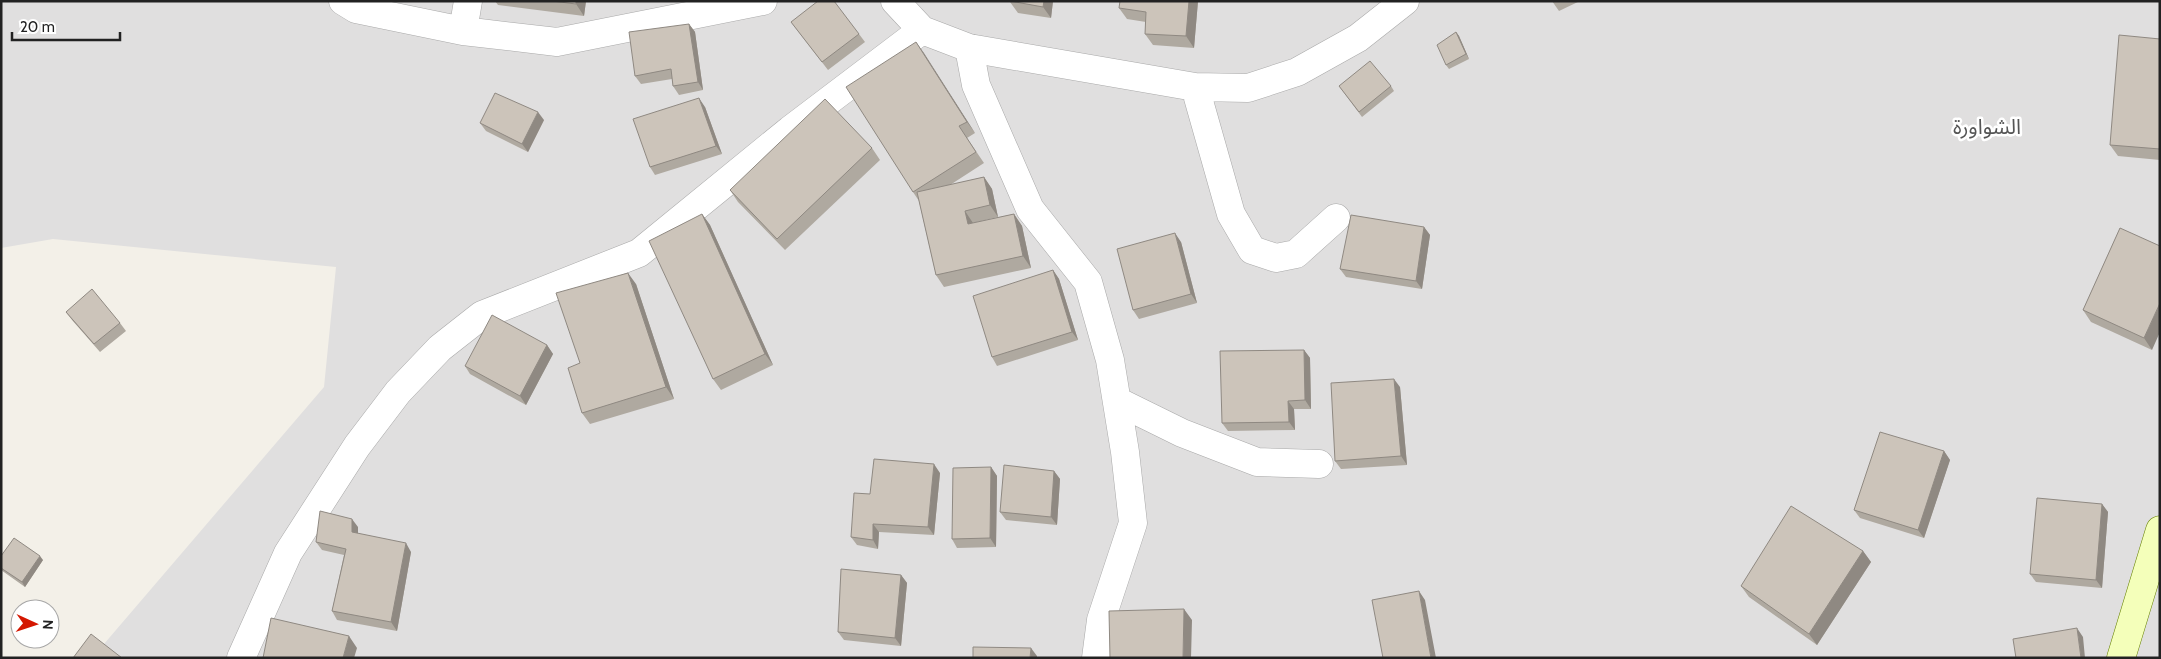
<svg xmlns="http://www.w3.org/2000/svg" width="2161" height="659" font-family="Cabin,'Noto Sans Arabic',sans-serif">
	<rect width="100%" height="100%" fill="#f3f0e8"/>
	<!-- residential -->
	<path fill="#e0dfdf" d="M1,1h2159v657h-2068l232,-271 12,-120 -283,-28 -52,9z"/>
	<g fill="none" stroke-linecap="round" stroke-linejoin="round">
		<defs>
			<path id="street" d="M343,1l13,8 107,22 94,11 206,-41
				M895,1l27,29
				M463,31l5,-30
				M969,48l7,37 54,124 58,73 22,78 15,92 8,71 -32,97 -5,38
				M1195,87l36,127 21,36 24,8 20,-4 40,-36
				M1117,401l65,32 75,29 62,2
				M241,658l47,-105 69,-107 41,-54 42,-44 42,-33 157,-62 151,-123 132,-100 47,18 226,39 53,1 49,-16 61,-34 47,-37"/>
			<path id="secondary" d="M2121,658l39,-128"/>
		</defs>
		<!-- street casing -->
		<use href="#street" stroke="#a9a9a9" stroke-width="29"/>
		<!-- secondary casing -->
		<use href="#secondary" stroke="#668200" stroke-width="29"/>
		<!-- street -->
		<use href="#street" stroke="#fff" stroke-width="28"/>
		<!-- secondary -->
		<use href="#secondary" stroke="#f4ffba" stroke-width="28"/>
	</g>
	<!-- wall -->
	<path fill="#afa9a0" d="M495,1h91l-2,15 -86,-11z
		M1053,1l-2,17 -33,-5 -8,-11z
		M1198,1l-4,47 -41,-3 -8,-11 1,-12 -19,-3 -8,-11z
		M1552,1h28l-21,10z
		M791,22l68,12 6,8 -37,28z
		M689,24l6,8 8,58 -24,5 -6,-9 -1,-7 -31,5 -6,-8z
		M1456,32l3,4 10,23 -20,10 -3,-4z
		M2160,39v121l-42,-4 -8,-11z
		M916,42l59,91 -8,5 17,25 -34,22 34,-8 8,12 6,28 -25,6 41,-9 8,12 9,42 -87,19 -8,-12 -17,-74 -6,-9z
		M1339,86h52l3,5 -32,26z
		M705,107l17,47 -67,21 -5,-8z
		M544,120l-16,32 -42,-21 -6,-8z
		M872,148l8,12 -95,90 -47,-48 -8,-12z
		M702,214l8,11 63,140 -52,25 -8,-11z
		M1424,227l6,8 -8,54 -76,-12 -6,-8z
		M2120,228l32,122 -61,-28 -8,-12z
		M1181,242l16,61 -58,16 -6,-9z
		M1053,270l6,9 19,61 -81,26 -5,-9z
		M636,284l38,115 -84,25 -8,-11 -2,-50z
		M66,312l54,11 6,8 -26,21 -28,-32z
		M547,345l6,9 -27,51 -56,-31 -5,-8z
		M1304,350l6,8 1,51h-17l1,21 -67,1 -6,-8z
		M1400,387l7,78 -66,4 -6,-8z
		M1944,451l6,9 -26,78 -64,-20 -6,-8z
		M991,467l6,9 -1,71 -39,1 -5,-9z
		M1054,471l6,8 -3,46 -51,-5 -6,-8z
		M940,473l-6,62 -55,-3 -1,17 -21,-4 -6,-8 19,-43z
		M2102,504l6,8 -6,76 -66,-6 -6,-8z
		M358,527v7l53,18 -14,79 -60,-11 -5,-9 12,-56 -22,-5 -6,-8z
		M1863,551l8,11 -54,83 -68,-48 -8,-11z
		M1,556l42,4 -18,27 -24,-17z
		M901,575l6,8 -6,63 -57,-6 -6,-8z"/>
	<!-- shaded-wall -->
	<path fill="#8f8982" d="M576,1h10l-2,15 -8,-12z
		M1044,1h9l-2,17 -8,-11z
		M1189,1h9l-4,47 -8,-12z
		M689,24l6,8 8,58 -5,-8z
		M1456,32l3,4 10,23 -3,-5z
		M916,42l8,11 51,80 -8,-11z
		M699,98l6,9 17,47 -6,-8z
		M538,112l6,8 -16,32 -6,-8z
		M984,177l8,12 6,28 -8,-12z
		M965,211l8,12 -5,1z
		M702,214l8,11 63,140 -8,-11z
		M1014,214l8,12 9,42 -8,-12z
		M1424,227l6,8 -8,54 -6,-8z
		M1175,233l6,9 16,61 -6,-9z
		M1053,270l6,9 19,61 -6,-8z
		M628,273l8,11 38,115 -8,-12z
		M2160,303v29l-8,18 -8,-12z
		M547,345l6,9 -27,51 -6,-9z
		M1304,350l6,8 1,51 -6,-9z
		M1394,379l6,8 7,78 -6,-9z
		M1288,401l6,8 1,21 -6,-8z
		M1944,451l6,9 -26,78 -6,-8z
		M934,464l6,9 -6,62 -6,-8z
		M991,467l6,9 -1,71 -6,-9z
		M1054,471l6,8 -3,46 -6,-8z
		M2102,504l6,8 -6,76 -6,-8z
		M352,519l6,8v14l-6,-9z
		M873,524l6,8 -1,17 -5,-9z
		M406,543l5,9 -14,79 -6,-9z
		M1863,551l8,11 -54,83 -8,-11z
		M40,556l3,4 -18,27 -3,-5z
		M901,575l6,8 -6,63 -6,-8z
		M1419,591l6,9 11,58h-5z
		M1184,609l8,11 -1,38h-8z
		M2077,628l6,9 2,21h-4z
		M349,636l8,12 -3,10h-11z
		M1031,648l6,8v2h-7z"/>
	<!-- building -->
	<path fill="#ccc4ba" stroke="#8f8982" d="M552,1h24v3z
		M818,1h16l25,33 -37,28 -31,-40z
		M1010,1h34l-1,6z
		M1120,1h69l-3,35 -41,-2 1,-22 -27,-4z
		M689,24l9,58 -25,4 -2,-17 -36,7 -6,-44z
		M1456,32l10,22 -20,11 -9,-20z
		M2119,35l41,4v110l-50,-4z
		M916,42l51,80 -8,4 17,26 -63,40 -67,-105z
		M1370,61l21,25 -32,26 -20,-26z
		M495,93l43,19 -16,32 -42,-21z
		M699,98l17,48 -66,21 -17,-48z
		M825,99l47,49 -95,91 -47,-49z
		M984,177l6,28 -25,6 3,13 46,-10 9,42 -87,19 -19,-83z
		M702,214l63,140 -52,25 -64,-138z
		M1351,215l73,12 -8,54 -76,-12z
		M2120,228l40,18v57l-16,35 -61,-28z
		M1175,233l16,61 -58,16 -16,-61z
		M1053,270l19,62 -80,25 -19,-61z
		M628,273l38,114 -84,26 -14,-45 12,-5 -24,-70z
		M92,289l28,34 -26,21 -28,-32z
		M492,315l55,30 -27,51 -55,-30z
		M1304,350l1,50 -17,1 1,21 -67,1 -2,-72z
		M1394,379l7,77 -66,5 -4,-78z
		M1880,432l64,19 -26,79 -64,-20z
		M874,459l60,5 -6,63 -55,-3v16l-22,-3 3,-44 16,1z
		M1004,465l50,6 -3,46 -51,-5z
		M991,467l-1,71 -38,1 1,-71z
		M2037,498l65,6 -6,76 -66,-6z
		M1791,506l72,45 -54,83 -68,-48z
		M320,511l32,8v13l54,11 -15,79 -59,-11 14,-62 -30,-7z
		M14,538l26,18 -18,26 -21,-14v-12z
		M841,569l60,6 -6,63 -57,-6z
		M1419,591l12,67h-48l-11,-58z
		M1184,609l-1,49h-73l-1,-47z
		M271,618l78,18 -6,22h-80z
		M2077,628l4,30h-65l-3,-19z
		M91,634l31,24h-49z
		M973,647l58,1 -1,10h-57z"/>
	<g text-anchor="middle" dominant-baseline="central" stroke-width="5" stroke-linejoin="round" paint-order="stroke">
		<!-- quarter labels -->
		<g font-size="21" fill="#555" stroke="#fff">
			<text x="1987" y="126">الشواورة</text>
		</g>
	</g>
	<!-- border -->
	<rect width="2161" height="659" fill="none" stroke="#222222" stroke-width="5"/>
	<!-- north arrow -->
	<g transform="translate(35 624) rotate(93)"><circle r="24" fill="#ffffff" stroke="#a7a7a7"/>
	<path d="M0-4L9 19L0 12L-9 19Z" fill="#d41700"/>
	<text y="-8" font-size="14" font-weight="bold" text-anchor="middle" fill="#222222">N</text>
	</g>
	<!-- scale -->
	<path d="M12 32v8h108v-8" fill="none" stroke="#222222" stroke-width="2.5"/>
	<text x="20" y="32" font-size="15" fill="#222222" stroke="#ffffff" stroke-width="4" paint-order="stroke">20 m</text>
</svg>
